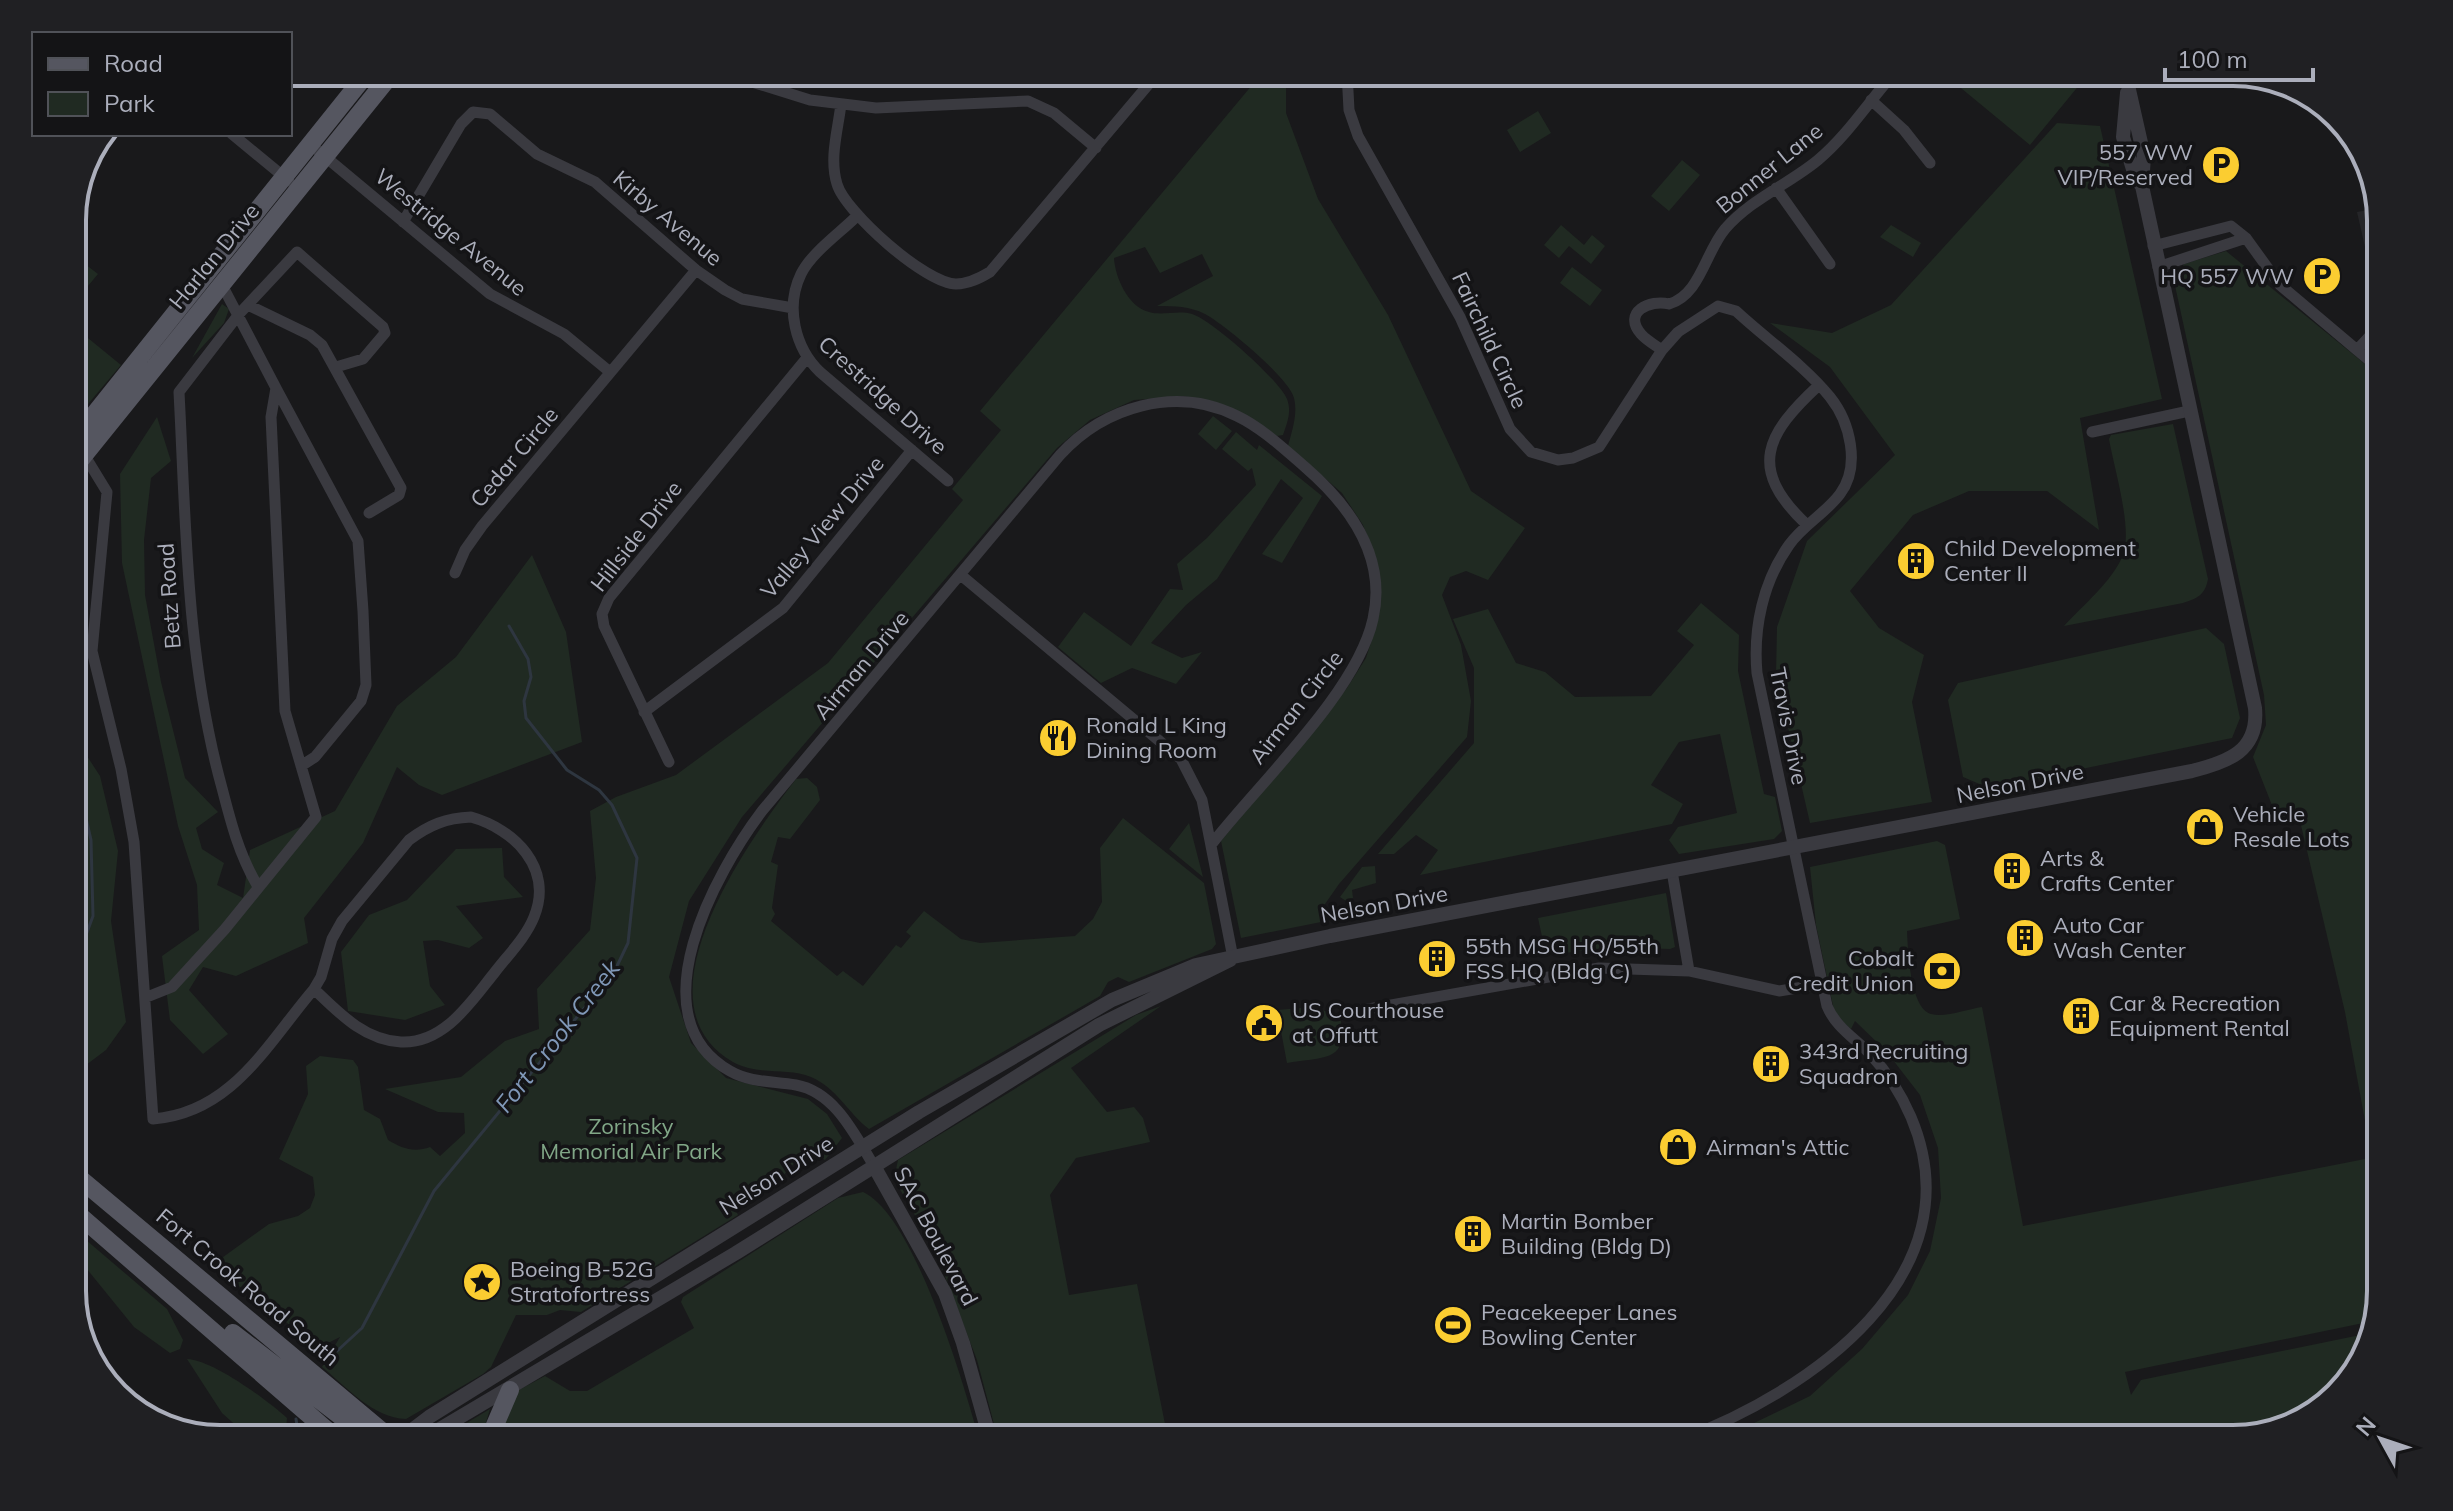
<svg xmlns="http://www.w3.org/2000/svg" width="2453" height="1511" font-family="Mulish,sans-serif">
	<rect width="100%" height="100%" fill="#19191b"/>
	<!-- built -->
	<path fill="#252528" d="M2378,208l3,35 -16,4 -8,-35z"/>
	<!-- green -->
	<path fill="#202a22" d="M1263,72h23v41l32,86 70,116 83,176 54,37 -37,52 -22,-9 -16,6 -8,18 19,50 10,56 -4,36 -128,147 -14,20 -4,18 -80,16 -20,-97 126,-153 19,-30 8,-25 7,-37 -6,-41 -12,-30 -21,-32 -54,-47c4,-15 10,-32 6,-48 -5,-20 -70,-74 -89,-84 -16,-8 -30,-8 -48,-8l56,-30 -11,-22 -42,19 -15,-26 -31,11c1,19 14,49 35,54 13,4 29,-2 43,2 20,6 87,66 95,85 5,13 0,24 -4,36l-6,1 -44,-27 -49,-13 -50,4 -44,20 -33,28 -315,369 -53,84 -20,76 22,66 35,35 82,21 19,15 15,24 -17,22 -9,-5 -15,1 -33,36 -33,17 3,6 -157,97 -21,-2 -13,5h-31l-25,52 -8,7 -77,45c-33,-1 -59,-32 -84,-52l18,-30 -14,7 -11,-1 -13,-8 -57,-46 -16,-7 -9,-14 -1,-8 50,-36 29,-8 12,-8 5,-13 -2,-18 -34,-18 29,-65 -2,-28 14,-10 33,4 5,7 6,43 16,9 8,21c13,8 26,13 42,7l10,9 25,-23 -1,-20 -26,-1 -53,-23 76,-12 44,-36 34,-12 -2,-40 53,-59 6,-52 -6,-67 26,-14 60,-22 152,-112 135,-163 -11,-11 49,-59 -21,-19z
		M1956,72h134l-60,73 -80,-66z
		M1538,111l13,22 -31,19 -13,-22z
		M2057,123l43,3 62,273 -82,19 19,112 -52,-39h-78l-56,24 -63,76 29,37 45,27 -12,47 20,100 -122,21 -34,-148 1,-48 30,-86 88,-86 -65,-88 -60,-44 62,10 59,-28z
		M1682,160l18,15 -31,36 -18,-15z
		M1561,225l23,20 8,-10 13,11 -14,18 -22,-18 -10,12 -15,-13z
		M1891,225l30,18 -8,14 -33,-20z
		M2226,251l155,126v831l-36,-196 -45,-191 -21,2 -26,-66 13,-32 -2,-30 -90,-414 10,-17z
		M72,254l26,20 -26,31z
		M1572,267l30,23 -12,16 -30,-23z
		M222,304l7,5 -5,14 -32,35z
		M72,325l49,40 -49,58z
		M1213,416l19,15 -16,19 -18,-16z
		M157,417l14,44 -20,17 -7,62 1,55 16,87 24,96 33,34 -22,16 6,21 22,14 -7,22 26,13 7,-48 85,-39 62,-105 59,-49 76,-102 34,77 16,110 -140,53 -23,-10 -22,-18 -34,76 -59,75 4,25 -72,33 -33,-9 -14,23 39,44 -25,20 -33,-34 -8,-64 37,-26 -2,-45 -19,-59 -56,-263 -2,-89z
		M2173,424l35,155c-3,16 -10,19 -25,24l-119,23c19,-21 48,-44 59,-71 10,-26 -9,-87 -14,-116l2,-4z
		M1236,432l21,18 2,-5 63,51 -40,67 -20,-9 41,-56 -22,-19 -64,100 -31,26 -35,38 31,15 20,-6 -26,32 -44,-16 -31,15 -43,-36 26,-35 47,34 39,-57 13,1 -6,-26 30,-26 49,-53 -4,-17 -4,3 -26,-22z
		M1701,603l38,32 -1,36 26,123 11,3 7,34 -8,8 -95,15 -10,-14 9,-13 59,-14 -17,-79 -41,8 -28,43 32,19 -11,20 -252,51 18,-25 -22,-15 -22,19h-16l96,-111v-75l-21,-49 35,-10 28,54 29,9 30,25 76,-1 43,-51 -17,-14z
		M2206,628l18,16 16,74 -8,20 -243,50 -26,-11 -15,-77 10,-17z
		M72,733l28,43 18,75 -7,70 15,101 -20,28 -20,15 -14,-6z
		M807,778l10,9 3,13 -30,39 -12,-2 -7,25 7,3 -6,43 3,6 -4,7 66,55 6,-5 20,15 33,-41 5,3 10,-12 -5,-4 18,-21 37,28 19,4 95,-7 18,-17 9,-17 -2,-54 23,-30 81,65 12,61 -4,5 -83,33 -11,-5 -10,5 -8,14 -231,133c-22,-17 -31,-40 -58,-52 -24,-10 -53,-1 -78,-15 -103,-59 18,-224 63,-283z
		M1189,823l14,54 -34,-28z
		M1937,841l8,4 15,74 -53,12c1,19 3,77 24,83 14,4 37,-5 51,-7l41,219 342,-67c11,55 23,106 8,162l-248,51 6,23 10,-15 229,-47 -9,32 -54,54 -73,20h-513l89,-43 52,-47 46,-54 22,-44 11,-53 -3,-50 -18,-53 -34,-44 -31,-30 -4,8 -16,-14 -19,-90 -6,-58z
		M502,848l2,29 19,20 -67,9 27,32 -14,10 -31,-8 -15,1 7,45 15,19 -40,15 -57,-9 -7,-59 28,-37 38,-15 49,-51z
		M1375,866l1,17 -24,7 1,8 -7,3 -6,-4 22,-30z
		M1666,893l9,54 -5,2 -53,-2 -71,8 -8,-37z
		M1161,1006l-90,62 36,44 27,-5 9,11 7,24 -74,16 -26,37 19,100 68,-11 31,155h-170l-21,-79 -42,-110 -41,-71 4,-19 238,-145z
		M1313,1007l27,9c10,47 -16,40 -53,47l-10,-53z
		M863,1192c51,23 101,192 116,247h-482l18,-47 30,-16 25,15h17l107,-63 -13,-26 2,-5 155,-99z
		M72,1228l95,81 16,31 -3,9 -10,4 -36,-26 -52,-64 -10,-6z
		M187,1359c26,1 80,41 100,59l-2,21h-34l-29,-26z
		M490,1409l-9,30h-41z"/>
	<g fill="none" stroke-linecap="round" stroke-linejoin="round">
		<!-- stream -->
		<path stroke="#2e3640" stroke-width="3" d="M72,803l14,15 5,22 2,76 -18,49 -3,23
			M337,1351l25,-23 72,-137 162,-197 21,-28 11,-23 9,-85 -25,-53 -13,-15 -32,-20 -41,-52 -2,-17 7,-24 -3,-18 -19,-33
			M296,1419l3,20"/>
		<!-- minor -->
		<path stroke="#3a3a40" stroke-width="11" d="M720,72l90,28 66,8 152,-7 26,12 42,35
			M1347,72l2,38 9,26 102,181 50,112 21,23 27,8 15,-2 26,-11 63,-97 16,-18 40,-26 18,5c30,28 68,54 94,86 20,25 31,69 10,97 -14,19 -37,31 -51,51 -26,37 -36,83 -32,128l70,333c9,22 29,33 44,49 17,18 30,39 40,62 67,158 -102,275 -229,322
			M1871,100l33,30 26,33
			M841,104c-3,26 -12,54 -4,80 8,28 89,100 119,100 13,0 24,-6 34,-12l169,-200
			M232,134l57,47
			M310,144l180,150 74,40 46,38
			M1776,188l54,76
			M858,215c-18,18 -46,37 -57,59 -16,33 -6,74 19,98l128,109
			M403,222l58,-98 12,-12 17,2 47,40 58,28 101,88 29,20 17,9 51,9
			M2153,246l78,-20 15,12 34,47 77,65 24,-26
			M2158,267l88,-29
			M250,306l60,29 12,10 79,143 -2,7 -30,18
			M1662,350c-7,-5 -16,-10 -21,-16 -19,-22 9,-35 28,-30 31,-9 36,-51 56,-75 26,-30 64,-45 93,-69 29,-24 52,-60 77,-88
			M2357,350l24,20
			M276,388l82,153 5,70 3,74 -5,16 -46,56 -14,9
			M2092,432l97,-21
			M85,456l22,36 -15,159 29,118 13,73 19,277c79,-6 114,-75 161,-130
			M1806,524c-59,-56 -40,-90 13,-139
			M455,573l10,-23 17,-24 214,-256
			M962,576l219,183 21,41 31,158
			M644,712l139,-104 129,-158
			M669,762l-65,-136 -2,-12 7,-16 197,-239
			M471,817c43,12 83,51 63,100 -8,20 -25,37 -39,55 -24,30 -51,72 -94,70 -37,-2 -62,-29 -87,-53l7,-12 11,-38 10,-18 67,-81c20,-15 37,-22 62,-23z
			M1672,871l17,100
			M257,885c-18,-31 -26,-62 -35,-97 -36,-130 -36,-263 -43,-396l60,-78 58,-62 86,75 2,6 -22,26 -27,8
			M147,997l25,-10 53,-58 91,-112 -31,-106 -14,-294 5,-29 -55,-105
			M1346,1013l253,-45 90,3 90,20 43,-7
			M874,1166c-19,-31 -39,-74 -78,-81 -23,-4 -45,-2 -66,-14 -95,-54 -14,-199 32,-260l298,-356c44,-48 115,-70 177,-39 25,12 47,33 68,51 44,38 82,90 68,152 -16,73 -114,164 -162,226"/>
		<!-- tertiary -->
		<path stroke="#3a3a40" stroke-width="14" d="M2125,72l19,84 -2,30
			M874,1166l71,127 18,50 27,96
			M400,1439l29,-22 490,-305 193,-112 84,-35 134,-29 862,-165c36,-9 67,-20 63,-63l-113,-522 -6,-7 -13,-42 4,-44
			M423,1439l313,-186 363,-228 131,-65"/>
		<!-- primary -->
		<path stroke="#555660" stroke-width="18" d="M72,442l296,-370
			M72,470l321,-398
			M72,1172l319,267
			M72,1209l265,230
			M233,1333l137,106
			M489,1439l21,-49"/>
	</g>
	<!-- icons -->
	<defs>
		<symbol id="parking-disc" viewBox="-11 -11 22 22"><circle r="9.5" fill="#fbcd31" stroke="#141416"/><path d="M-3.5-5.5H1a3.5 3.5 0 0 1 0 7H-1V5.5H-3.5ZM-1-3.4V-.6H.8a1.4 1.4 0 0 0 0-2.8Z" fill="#111"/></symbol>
		<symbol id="building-disc" viewBox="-11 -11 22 22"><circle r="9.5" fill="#fbcd31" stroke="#141416"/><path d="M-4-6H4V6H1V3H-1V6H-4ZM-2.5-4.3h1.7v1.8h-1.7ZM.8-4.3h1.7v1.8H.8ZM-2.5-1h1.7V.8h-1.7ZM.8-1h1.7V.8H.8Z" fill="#111"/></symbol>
		<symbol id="restaurant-disc" viewBox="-11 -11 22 22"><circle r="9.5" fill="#fbcd31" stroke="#141416"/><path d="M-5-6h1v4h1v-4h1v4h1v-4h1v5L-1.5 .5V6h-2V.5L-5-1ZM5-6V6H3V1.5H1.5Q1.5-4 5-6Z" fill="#111"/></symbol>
		<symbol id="shop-disc" viewBox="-11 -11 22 22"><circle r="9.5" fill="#fbcd31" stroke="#141416"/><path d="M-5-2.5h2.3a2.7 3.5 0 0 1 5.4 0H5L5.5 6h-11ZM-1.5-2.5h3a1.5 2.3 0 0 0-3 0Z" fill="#111"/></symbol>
		<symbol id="bank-disc" viewBox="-11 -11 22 22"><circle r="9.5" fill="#fbcd31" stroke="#141416"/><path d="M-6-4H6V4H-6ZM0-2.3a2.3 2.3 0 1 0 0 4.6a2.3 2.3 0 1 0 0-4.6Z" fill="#111"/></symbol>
		<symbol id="civic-disc" viewBox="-11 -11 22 22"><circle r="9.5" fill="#fbcd31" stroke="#141416"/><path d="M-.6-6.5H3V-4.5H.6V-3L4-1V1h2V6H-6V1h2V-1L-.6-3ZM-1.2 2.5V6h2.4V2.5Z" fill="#111"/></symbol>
		<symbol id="sight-disc" viewBox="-11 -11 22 22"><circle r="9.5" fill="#fbcd31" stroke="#141416"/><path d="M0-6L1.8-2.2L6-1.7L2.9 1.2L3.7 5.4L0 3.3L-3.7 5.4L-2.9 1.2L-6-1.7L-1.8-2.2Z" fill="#111"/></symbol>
		<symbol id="stadium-disc" viewBox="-11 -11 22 22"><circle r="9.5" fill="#fbcd31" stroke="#141416"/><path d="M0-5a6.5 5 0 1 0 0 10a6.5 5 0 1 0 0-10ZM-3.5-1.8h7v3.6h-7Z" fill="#111"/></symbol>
	</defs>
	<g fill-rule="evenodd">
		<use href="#parking-disc" x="2199" y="143" width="44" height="44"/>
		<use href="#parking-disc" x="2300" y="254" width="44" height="44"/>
		<use href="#building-disc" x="1894" y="539" width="44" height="44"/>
		<use href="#restaurant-disc" x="1036" y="716" width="44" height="44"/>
		<use href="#shop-disc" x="2183" y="805" width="44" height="44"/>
		<use href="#building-disc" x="1990" y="849" width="44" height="44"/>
		<use href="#building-disc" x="2003" y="916" width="44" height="44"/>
		<use href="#building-disc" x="1415" y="937" width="44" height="44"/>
		<use href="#bank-disc" x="1920" y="949" width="44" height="44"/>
		<use href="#building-disc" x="2059" y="994" width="44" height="44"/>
		<use href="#civic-disc" x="1242" y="1001" width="44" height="44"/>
		<use href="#building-disc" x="1749" y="1042" width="44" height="44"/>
		<use href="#shop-disc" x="1656" y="1125" width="44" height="44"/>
		<use href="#building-disc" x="1451" y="1212" width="44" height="44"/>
		<use href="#sight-disc" x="460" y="1260" width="44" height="44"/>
		<use href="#stadium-disc" x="1431" y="1303" width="44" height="44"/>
	</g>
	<g text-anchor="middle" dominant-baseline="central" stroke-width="7" stroke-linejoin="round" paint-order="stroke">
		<!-- poi labels -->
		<g font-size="22" fill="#abaebb" stroke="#141416" text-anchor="start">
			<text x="2193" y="152" text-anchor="end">557 WW<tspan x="2193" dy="25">VIP/Reserved</tspan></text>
			<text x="2294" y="276" text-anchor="end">HQ 557 WW</text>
			<text x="1944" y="548">Child Development<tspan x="1944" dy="25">Center II</tspan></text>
			<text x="1086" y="725">Ronald L King<tspan x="1086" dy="25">Dining Room</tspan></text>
			<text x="2233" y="814">Vehicle<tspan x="2233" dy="25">Resale Lots</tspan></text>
			<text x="2040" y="858">Arts &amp;<tspan x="2040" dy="25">Crafts Center</tspan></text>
			<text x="2053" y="925">Auto Car<tspan x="2053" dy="25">Wash Center</tspan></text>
			<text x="1465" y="946">55th MSG HQ/55th<tspan x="1465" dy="25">FSS HQ (Bldg C)</tspan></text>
			<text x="1914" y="958" text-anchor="end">Cobalt<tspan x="1914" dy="25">Credit Union</tspan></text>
			<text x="2109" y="1003">Car &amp; Recreation<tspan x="2109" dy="25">Equipment Rental</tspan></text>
			<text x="1292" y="1010">US Courthouse<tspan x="1292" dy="25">at Offutt</tspan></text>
			<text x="1799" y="1051">343rd Recruiting<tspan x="1799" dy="25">Squadron</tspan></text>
			<text x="1706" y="1147">Airman's Attic</text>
			<text x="1501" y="1221">Martin Bomber<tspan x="1501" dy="25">Building (Bldg D)</tspan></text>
			<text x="510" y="1269">Boeing B-52G<tspan x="510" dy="25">Stratofortress</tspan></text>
			<text x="1481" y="1312">Peacekeeper Lanes<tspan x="1481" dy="25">Bowling Center</tspan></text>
		</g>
		<!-- street labels -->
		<g font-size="22" fill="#abaebb" stroke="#141416">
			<text transform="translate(1769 168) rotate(-39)">Bonner Lane</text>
			<text transform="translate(668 218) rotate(40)">Kirby Avenue</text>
			<text transform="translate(451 232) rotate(39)">Westridge Avenue</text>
			<text transform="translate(214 256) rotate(-51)">Harlan Drive</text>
			<text transform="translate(1490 340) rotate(65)">Fairchild Circle</text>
			<text transform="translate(883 395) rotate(42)">Crestridge Drive</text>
			<text transform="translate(514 457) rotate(-50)">Cedar Circle</text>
			<text transform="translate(822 527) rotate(-50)">Valley View Drive</text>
			<text transform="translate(636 536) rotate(-52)">Hillside Drive</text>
			<text transform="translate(169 596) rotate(-94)">Betz Road</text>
			<text transform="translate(861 665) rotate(-50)">Airman Drive</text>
			<text transform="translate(1296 707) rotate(-52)">Airman Circle</text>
			<text transform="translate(1789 726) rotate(79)">Travis Drive</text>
			<text transform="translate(2020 783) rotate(-11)">Nelson Drive</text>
			<text transform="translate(1384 904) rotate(-10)">Nelson Drive</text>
			<text transform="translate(776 1175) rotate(-32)">Nelson Drive</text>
			<text transform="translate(936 1236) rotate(62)">SAC Boulevard</text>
			<text transform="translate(248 1287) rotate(40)">Fort Crook Road South</text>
		</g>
		<!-- park labels -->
		<g font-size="22" fill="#81a787" stroke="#141416">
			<text x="631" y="1126">Zorinsky<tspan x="631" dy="25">Memorial Air Park</tspan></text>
		</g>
		<!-- water labels -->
		<g font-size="24" font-style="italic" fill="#8098b8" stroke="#141416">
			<text transform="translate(557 1036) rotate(-52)">Fort Crook Creek</text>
		</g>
	</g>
	<!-- crop -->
	<path d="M0 0H2453V1511H0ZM220 86H2233A134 134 0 0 1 2367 220V1291A134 134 0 0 1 2233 1425H220A134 134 0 0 1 86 1291V220A134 134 0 0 1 220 86Z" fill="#202023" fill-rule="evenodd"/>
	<path fill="none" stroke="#abaebb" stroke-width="4" d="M220 86H2233A134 134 0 0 1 2367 220V1291A134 134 0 0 1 2233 1425H220A134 134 0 0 1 86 1291V220A134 134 0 0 1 220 86Z"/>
	<!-- legend -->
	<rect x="32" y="32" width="260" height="104" fill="#141416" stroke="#505258" stroke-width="2"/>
	<rect x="48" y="58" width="40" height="12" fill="#555660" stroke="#505258" stroke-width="2"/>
	<text x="104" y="72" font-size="24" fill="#abaebb">Road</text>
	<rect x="48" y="92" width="40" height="24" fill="#202a22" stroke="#505258" stroke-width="2"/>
	<text x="104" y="112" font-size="24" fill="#abaebb">Park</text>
	<!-- north arrow -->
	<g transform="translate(2381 1439) rotate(310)" stroke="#141416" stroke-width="6" paint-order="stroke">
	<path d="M0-6L14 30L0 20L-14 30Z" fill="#abaebb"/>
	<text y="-12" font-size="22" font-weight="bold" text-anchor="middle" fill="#abaebb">N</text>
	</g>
	<!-- scale -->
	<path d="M2165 68v12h148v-12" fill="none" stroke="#abaebb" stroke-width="4"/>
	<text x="2177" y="68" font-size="24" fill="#abaebb" stroke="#141416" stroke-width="6" paint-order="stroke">100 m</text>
</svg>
